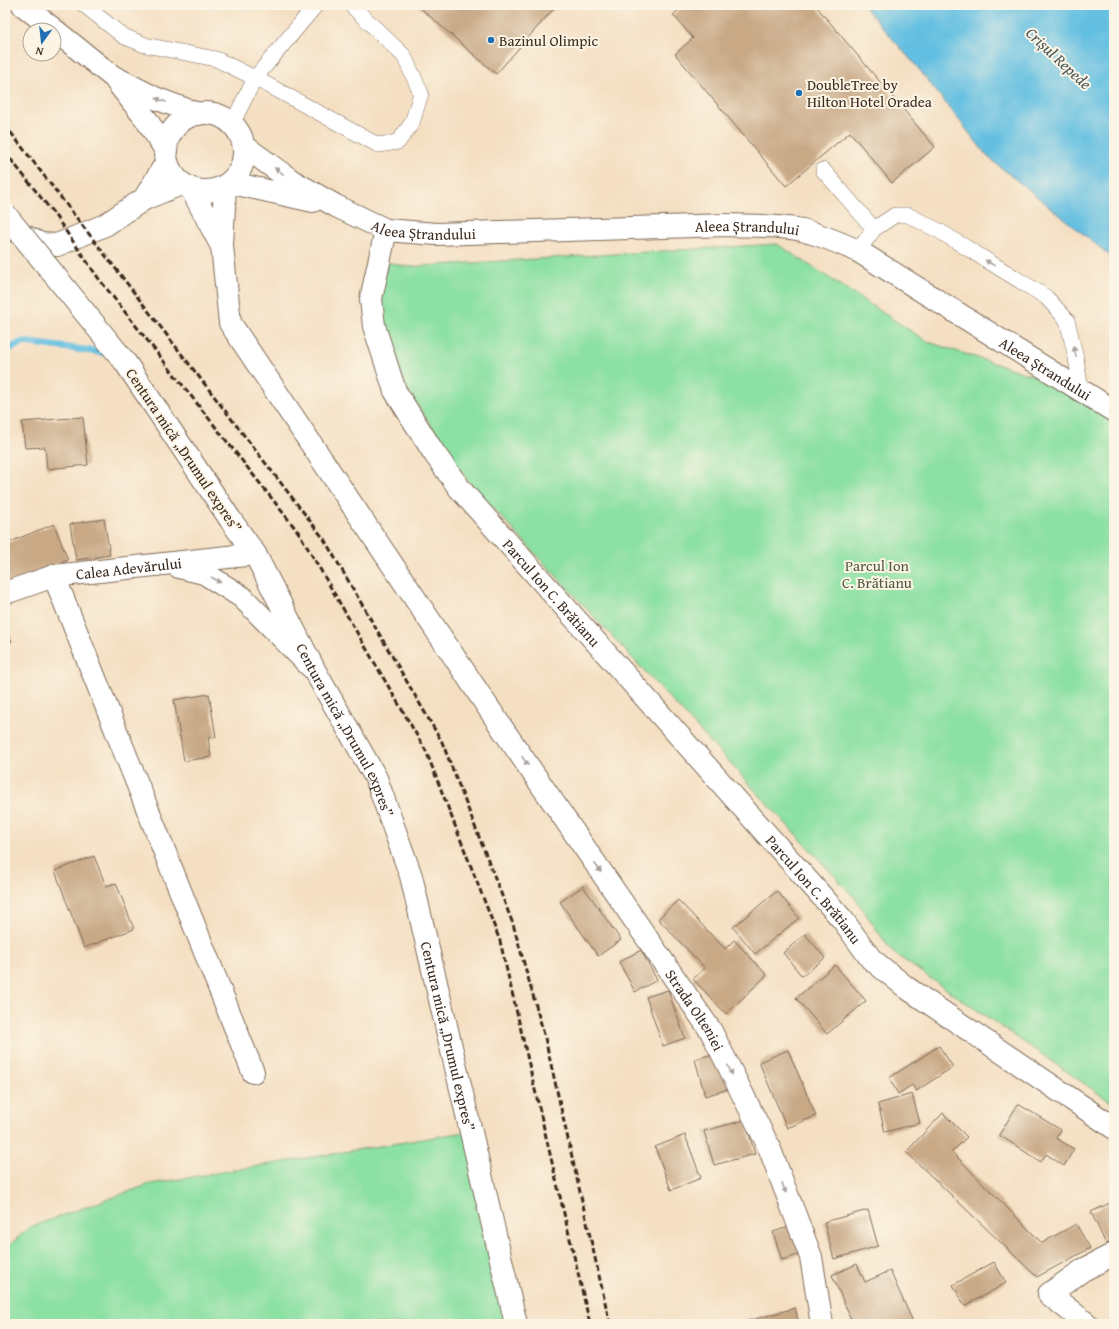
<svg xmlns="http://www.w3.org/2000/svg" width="1119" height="1329" font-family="'Gentium Book Plus',serif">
	<rect width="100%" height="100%" fill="#fcf5e5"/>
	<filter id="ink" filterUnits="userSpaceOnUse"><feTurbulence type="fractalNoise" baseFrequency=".025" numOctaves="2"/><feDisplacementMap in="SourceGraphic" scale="8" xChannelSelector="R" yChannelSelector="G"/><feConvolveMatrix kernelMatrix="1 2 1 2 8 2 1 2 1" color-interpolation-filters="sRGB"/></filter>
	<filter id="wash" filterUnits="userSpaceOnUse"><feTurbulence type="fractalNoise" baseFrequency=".012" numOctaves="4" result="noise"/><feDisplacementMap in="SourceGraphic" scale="16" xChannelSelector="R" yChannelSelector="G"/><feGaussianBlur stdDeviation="0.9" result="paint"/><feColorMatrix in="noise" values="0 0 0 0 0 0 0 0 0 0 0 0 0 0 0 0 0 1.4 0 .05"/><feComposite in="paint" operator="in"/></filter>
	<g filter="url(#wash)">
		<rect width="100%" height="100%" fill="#f4dfc2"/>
		<!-- green -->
		<path fill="#8be0a3" stroke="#638560" d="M777,244l151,98 153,49 33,21v692l-222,-152 -37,-54 -388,-418 -79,-119 -9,-65 9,-34 18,5z
			M471,1131l45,193h-511v-75l25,-22 120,-43z"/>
		<!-- water -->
		<path fill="#64bfe1" stroke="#507480" d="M863,5h251v254l-126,-102 -70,-89z"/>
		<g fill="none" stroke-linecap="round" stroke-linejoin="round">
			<!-- stream -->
			<path stroke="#64bfe1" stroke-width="7" d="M5,351l18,-9 84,11"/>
		</g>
		<g id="blocks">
			<!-- building -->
			<path fill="#c8a885" d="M417,5h140l-61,69z
				M685,5h130l120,142 -43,36 -42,-51 -64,54 -111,-132 18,-16 -20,-23z
				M83,417l5,48 -41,4 -2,-22 -20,1 -3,-26z
				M104,519l6,36 -34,5 -6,-36z
				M54,524l14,36 -63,25v-41z
				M5,629l7,12 -7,4z
				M209,694l7,43 -8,1 3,19 -27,4 -10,-61z
				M94,856l12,30 10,-3 18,46 -50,19 -29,-77z
				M583,886l38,54 -23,16 -38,-54z
				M777,891l22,27 -44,36 -22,-27z
				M678,900l47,49 9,-9 33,35 -41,39 -33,-35 12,-11 -47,-49z
				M805,934l20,24 -23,18 -19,-23z
				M641,950l16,30 -22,12 -16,-30z
				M835,965l31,36 -39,33 -31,-36z
				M668,990l17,48 -22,8 -17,-49z
				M939,1046l14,21 -37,24 -4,-6 -14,9 -9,-16z
				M788,1050l28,66 -29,12 -28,-66z
				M721,1052l11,36 -27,8 -10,-37z
				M912,1094l8,29 -35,9 -7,-28z
				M1018,1104l43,26 -5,8 18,11 -10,17 -18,-12 -5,8 -42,-27z
				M943,1113l24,24 -15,15 90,91 34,-19 14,24 -53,29 -131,-125z
				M745,1120l10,34 -41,11 -10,-34z
				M685,1135l16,43 -30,12 -16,-43z
				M1114,1201v39l-8,4 -15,-32z
				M868,1210l10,36 -44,13 -10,-37z
				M795,1225l9,28 -22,7 -9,-28z
				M994,1262l12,21 -41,23 -12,-21z
				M857,1264l8,18 25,-11 24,53h-61l-21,-49z
				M795,1308l4,16h-54l-1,-2z"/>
		</g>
	</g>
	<g filter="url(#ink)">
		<use href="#blocks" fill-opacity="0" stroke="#7c6957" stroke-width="1"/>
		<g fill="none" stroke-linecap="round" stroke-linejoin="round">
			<defs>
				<path id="lane" d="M84,5l39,31 22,9 71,14 39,19 123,67 20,-3 14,-19 9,-30 -17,-37 -53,-51
					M232,124l23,-46 61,-73
					M823,170l51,59
					M858,251l16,-22 21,-14h13l33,17 105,65 21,23 9,38 5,33"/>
				<g id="street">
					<path id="s1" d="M225,187l-3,59 8,77 272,405 209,303 58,116 42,110 11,67"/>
					<path d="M192,190l29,55"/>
					<path d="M144,199l22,-36"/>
					<path id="s2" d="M386,230l-15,69 3,27 21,65 39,62 26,36 382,430 29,40 36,29 207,140"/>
					<path d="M17,232l24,12 16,1 48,-20 39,-26 37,-15"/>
					<path d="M179,567l25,6 38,24 68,69"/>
					<path d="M54,576l199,496"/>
					<path id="s3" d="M5,593l49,-17 201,-22"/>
					<path d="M1087,1324l-38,-30 34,-24 31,-16"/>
				</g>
				<g id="secondary">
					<path d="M23,5l89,71 43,22 43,16"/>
					<path d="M117,82l29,37 19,30"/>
					<circle cx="205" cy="152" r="39"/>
					<path id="s4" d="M244,146l48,35 44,25 50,24 50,4 291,-9c25,1 50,0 75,5 19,5 38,13 56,21l256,160"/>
					<path d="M232,183l81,18"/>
					<path id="s5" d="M230,519l25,35 61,119 60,105 35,98 105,448"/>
				</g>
			</defs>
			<!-- lane casing -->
			<use href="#lane" stroke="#7c6957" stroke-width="16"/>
			<!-- street casing -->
			<use href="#street" stroke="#7c6957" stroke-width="24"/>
			<!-- secondary casing -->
			<use href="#secondary" stroke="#7c6957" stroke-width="24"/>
			<!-- lane -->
			<use href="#lane" stroke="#fff" stroke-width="15"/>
			<!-- street -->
			<use href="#street" stroke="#fff" stroke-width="22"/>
			<!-- secondary -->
			<use href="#secondary" stroke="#fff" stroke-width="22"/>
			<!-- rail -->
			<path stroke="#3b2a1e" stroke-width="3" stroke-dasharray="6 3" stroke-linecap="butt" d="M5,125l319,414 118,203 71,182 32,114 65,286
				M5,152l49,62 45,65 200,254 127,218 74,190 90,383"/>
			<defs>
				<path id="secondary-bridge" d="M5,214l120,148 105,157"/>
			</defs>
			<!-- secondary-bridge casing -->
			<use href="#secondary-bridge" stroke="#7c6957" stroke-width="24" stroke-linecap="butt"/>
			<!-- secondary-bridge -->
			<use href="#secondary-bridge" stroke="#fff" stroke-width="22"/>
		</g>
		<!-- one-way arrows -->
		<defs><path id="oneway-solid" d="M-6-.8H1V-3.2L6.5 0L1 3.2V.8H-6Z"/></defs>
		<g fill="#a79f9a">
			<use href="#oneway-solid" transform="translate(161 100) rotate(-159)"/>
			<use href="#oneway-solid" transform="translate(279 171) rotate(-144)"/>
			<use href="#oneway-solid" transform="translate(990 263) rotate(-148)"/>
			<use href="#oneway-solid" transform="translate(1075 352) rotate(-103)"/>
			<use href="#oneway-solid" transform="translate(216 580) rotate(31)"/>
			<use href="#oneway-solid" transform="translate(525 761) rotate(55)"/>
			<use href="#oneway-solid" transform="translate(598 868) rotate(55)"/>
			<use href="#oneway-solid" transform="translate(730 1070) rotate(64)"/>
			<use href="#oneway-solid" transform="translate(784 1188) rotate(69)"/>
		</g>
	</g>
	<!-- markers -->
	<g fill="#1f6fb2" stroke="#fcf5e5" stroke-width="1.5">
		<circle cx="491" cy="40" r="4"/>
		<circle cx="799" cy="93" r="4"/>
	</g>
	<g text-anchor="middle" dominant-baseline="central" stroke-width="4" stroke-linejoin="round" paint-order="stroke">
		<!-- poi labels -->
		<g font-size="15" fill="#3b2a1e" stroke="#fcf5e5" text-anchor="start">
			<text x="499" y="40">Bazinul Olimpic</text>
			<text x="807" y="84">DoubleTree by<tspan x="807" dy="17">Hilton Hotel Oradea</tspan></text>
		</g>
		<!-- street labels -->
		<g font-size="15" fill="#3b2a1e" stroke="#fcf5e5">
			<text stroke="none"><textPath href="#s4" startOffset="203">Aleea Ștrandului</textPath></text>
			<text stroke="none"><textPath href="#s4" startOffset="527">Aleea Ștrandului</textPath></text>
			<text stroke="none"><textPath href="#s4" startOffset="863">Aleea Ștrandului</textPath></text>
			<text transform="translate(184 450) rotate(56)">Centura mică „Drumul expres”</text>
			<text stroke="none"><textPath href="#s3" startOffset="127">Calea Adevărului</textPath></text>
			<text stroke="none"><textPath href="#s2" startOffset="422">Parcul Ion C. Brătianu</textPath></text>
			<text stroke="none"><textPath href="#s5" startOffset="241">Centura mică „Drumul expres”</textPath></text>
			<text stroke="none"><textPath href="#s2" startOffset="818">Parcul Ion C. Brătianu</textPath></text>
			<text stroke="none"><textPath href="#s1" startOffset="966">Strada Olteniei</textPath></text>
			<text stroke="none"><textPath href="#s5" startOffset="566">Centura mică „Drumul expres”</textPath></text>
		</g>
		<!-- park labels -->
		<g font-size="15" fill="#4f583f" stroke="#fcf5e5">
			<text x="877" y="565">Parcul Ion<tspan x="877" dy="17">C. Brătianu</tspan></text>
		</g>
		<!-- water labels -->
		<g font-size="16" font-style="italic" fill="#475758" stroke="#fcf5e5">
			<text transform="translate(1059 58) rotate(43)">Crișul Repede</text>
		</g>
	</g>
	<!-- margin -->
	<rect width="1119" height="1329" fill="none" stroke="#fcf5e5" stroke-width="20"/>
	<!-- north arrow -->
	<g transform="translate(42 42) rotate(195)"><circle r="19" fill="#fcf5e5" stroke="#afa495"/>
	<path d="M0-3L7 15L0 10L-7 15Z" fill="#1f6fb2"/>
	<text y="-6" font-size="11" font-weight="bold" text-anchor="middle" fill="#3b2a1e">N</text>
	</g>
</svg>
